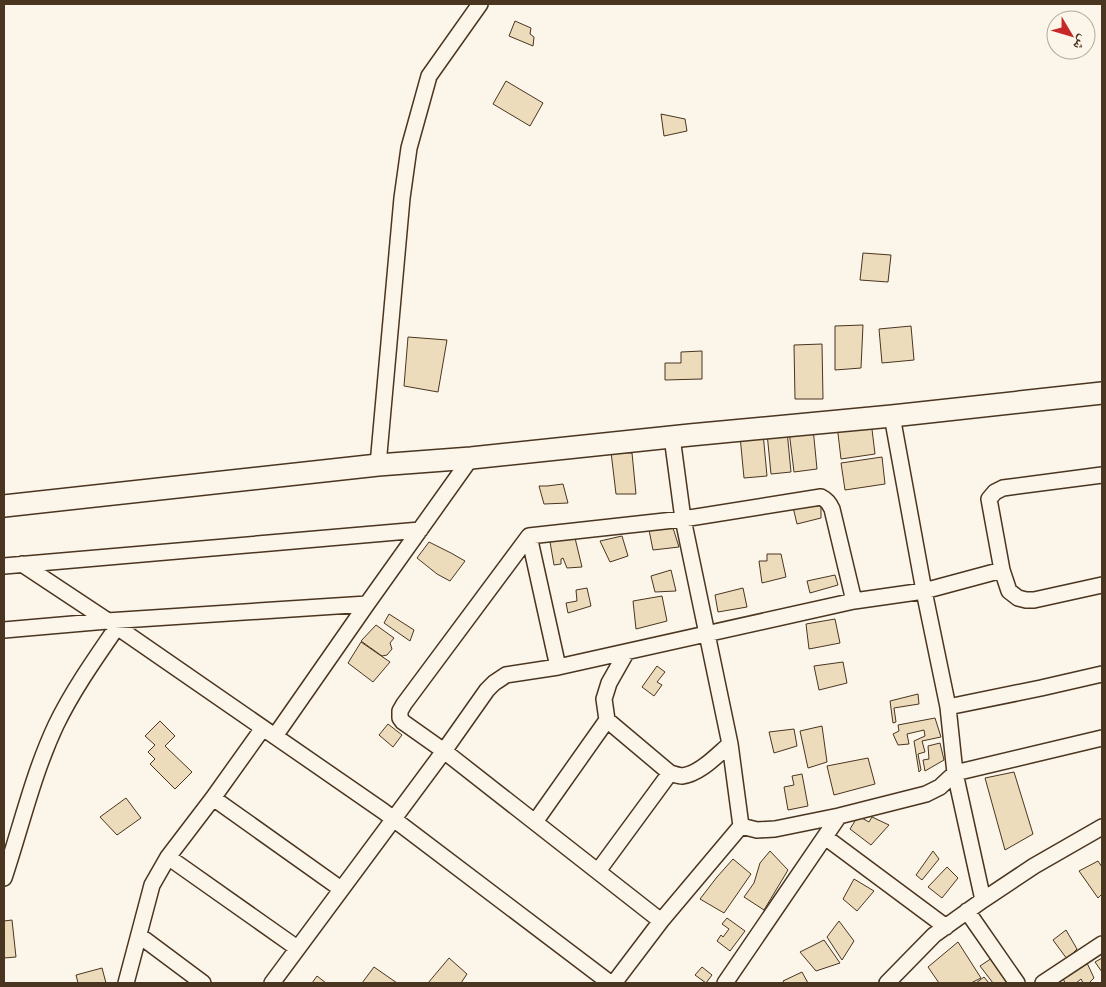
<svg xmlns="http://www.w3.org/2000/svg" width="1106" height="987" font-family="'Times New Roman','Noto Naskh Arabic',serif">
	<rect width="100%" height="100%" fill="#fbf6e9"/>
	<!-- building -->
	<path fill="#ecdcbc" stroke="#4a3520" d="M515,21l16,7 -1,6 4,3 -1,9 -24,-10z
		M506,81l37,22 -13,23 -37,-22z
		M661,114l24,5 2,12 -23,5z
		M863,253l28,2 -3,27 -28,-2z
		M863,325l-2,43 -26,2v-44z
		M911,326l3,34 -32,3 -3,-34z
		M408,337l39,3 -9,52 -34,-6z
		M822,344l1,55h-28l-1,-54z
		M702,351v28l-37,1v-17h16v-11z
		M871,421l4,33 -34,5 -4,-34z
		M813,428l4,41 -23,3 -5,-41z
		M787,431l4,41 -20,2 -4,-41z
		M763,433l4,43 -23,2 -4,-42z
		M611,452l21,1 4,41h-20z
		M882,457l3,27 -40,6 -4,-27z
		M563,484l5,19 -24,1 -5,-18h8z
		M821,506v12l-24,6 -4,-17z
		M673,528l6,19 -26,3 -4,-20z
		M622,536l6,20 -18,6 -10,-21z
		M575,538l7,29 -15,1 -4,-10 -2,1v5l-7,1 -4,-23z
		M429,542l22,11 14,8 -15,20 -13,-7 -20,-16z
		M767,554h14l5,23 -24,6 -3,-22h8z
		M671,570l5,21 -21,1 -4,-16z
		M835,575l3,10 -28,8 -3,-12z
		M587,588l4,18 -23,7 -2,-10 11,-2 -1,-11z
		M743,588l4,19 -29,5 -3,-17z
		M662,596l5,25 -31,8 -3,-28z
		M389,614l25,16 -4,11 -26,-18z
		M835,619l5,24 -31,6 -3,-25z
		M376,625l18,13 -4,5 2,6 -5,6 -5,1 -21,-15z
		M361,642l29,20 -17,20 -25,-19z
		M843,662l4,21 -28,7 -5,-24z
		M657,666l8,6 -8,10 5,3 -8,11 -12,-9z
		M918,694l1,10 -25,4 2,14 -3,1 -3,-22z
		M935,718l6,19 -19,4 3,11 -7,2 3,16 -2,2 -5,-31 11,-5 -1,-6 -17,4 2,10 -11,1 -5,-11 6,-3 -1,-6z
		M160,721l15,15 -10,10 27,26 -17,17 -25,-25 5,-5 -7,-7 7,-7 -10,-9z
		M388,724l14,11 -9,12 -14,-12z
		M822,726l5,36 -19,6 -8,-37z
		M794,729l3,17 -23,7 -5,-21z
		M940,743l4,17 -19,11 -2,-11 6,-1 -1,-13z
		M868,758l7,26 -41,11 -7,-29z
		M1014,772l19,62 -28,16 -20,-72z
		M802,774l6,32 -20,4 -4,-23 10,-2 -2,-9z
		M126,798l15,20 -24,17 -17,-18z
		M858,816l11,6 3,-5 17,8 -18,20 -21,-16z
		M770,851l18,19 -24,40 -20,-13 10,-14 6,-20z
		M933,851l6,8 -17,21 -6,-5z
		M733,859l18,15 -27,39 -24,-14 17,-22z
		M1098,861l4,6v27l-4,4 -19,-27z
		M947,867l11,11 -16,20 -14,-11z
		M854,879l20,12 -17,20 -14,-12z
		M727,918l18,13 -15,20 -13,-10 4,-6 2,2 6,-8 -7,-5z
		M12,920l4,37 -12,1v-37z
		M839,921l15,20 -12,19 -15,-23z
		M1066,930l11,19 -10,10 -14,-19z
		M824,940l16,23 -24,8 -16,-19z
		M958,942l23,36 -10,5h-32l-11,-16z
		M449,958l18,16 -6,9h-33z
		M992,958l19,25h-18l-13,-17z
		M1102,958v14l-7,-10z
		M1087,963l7,15 -5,5h-6l-2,-4 -5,4h-11l-3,-7z
		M374,967l23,16h-35z
		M702,967l10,8 -6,8 -11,-8z
		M102,968l4,15h-28l-2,-8z
		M802,972l6,11h-24l-1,-2z
		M317,976l9,7h-14z
		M984,977l5,6h-13z"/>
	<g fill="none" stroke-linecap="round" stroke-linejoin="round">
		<defs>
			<path id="street" d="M892,416l32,175 24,116 7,66 28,127
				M378,465l24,-267 7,-50 20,-72 51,-72
				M1102,475l-99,13 -8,4 -6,7 13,71 7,21 9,7 8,2h8l68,-15
				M529,536l29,131
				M22,564l95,63 266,184 227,172
				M4,566l416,-36
				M4,630l103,-9 260,-17
				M626,653l-17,30 -5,16 3,21 63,53c4,1 9,3 12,3 18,-2 35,-21 48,-32
				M948,707l93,-19 61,-14
				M275,736l92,-132 104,-146
				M213,798l128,91
				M535,822l72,-102
				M741,826l16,4 18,-1 64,-13 87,-22 14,-7 15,-14 147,-35
				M825,837l121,90
				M168,857l129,91
				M598,871l72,-98
				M4,878c17,-51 29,-104 52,-153 17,-35 39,-66 61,-98
				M967,911l50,72
				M661,921l-217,-170 -41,-29 -3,-4v-7l4,-7 125,-168 154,-17 138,-22c6,3 8,6 11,12l22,92
				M140,936l63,47
				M126,983l26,-98 16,-28 45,-59 50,-70
				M272,983l172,-232 43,-61 7,-7 12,-8 52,-8 296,-66 70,-10 78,-21
				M614,983l47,-62 80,-95 -11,-82 -47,-225 -11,-82
				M725,983l114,-167
				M887,983l47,-48 49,-35 51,-34 68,-39
				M1043,983l59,-39"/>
			<path id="secondary" d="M4,506l374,-41 93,-7 219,-23 202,-19 210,-23"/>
		</defs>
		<!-- street casing -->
		<use href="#street" stroke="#4a3520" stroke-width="18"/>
		<!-- secondary casing -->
		<use href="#secondary" stroke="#4a3520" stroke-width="24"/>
		<!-- street -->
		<use href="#street" stroke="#fbf6e9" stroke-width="15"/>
		<!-- secondary -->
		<use href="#secondary" stroke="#fbf6e9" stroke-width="21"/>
	</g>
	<!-- border -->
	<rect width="1106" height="987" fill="none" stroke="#4a3520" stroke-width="10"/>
	<!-- north arrow -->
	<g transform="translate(1071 35) rotate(128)"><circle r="24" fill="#fbf6e9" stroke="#b4a999"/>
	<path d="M0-4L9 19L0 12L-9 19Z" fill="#c62828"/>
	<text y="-8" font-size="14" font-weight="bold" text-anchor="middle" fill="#4a3520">ش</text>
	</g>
</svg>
